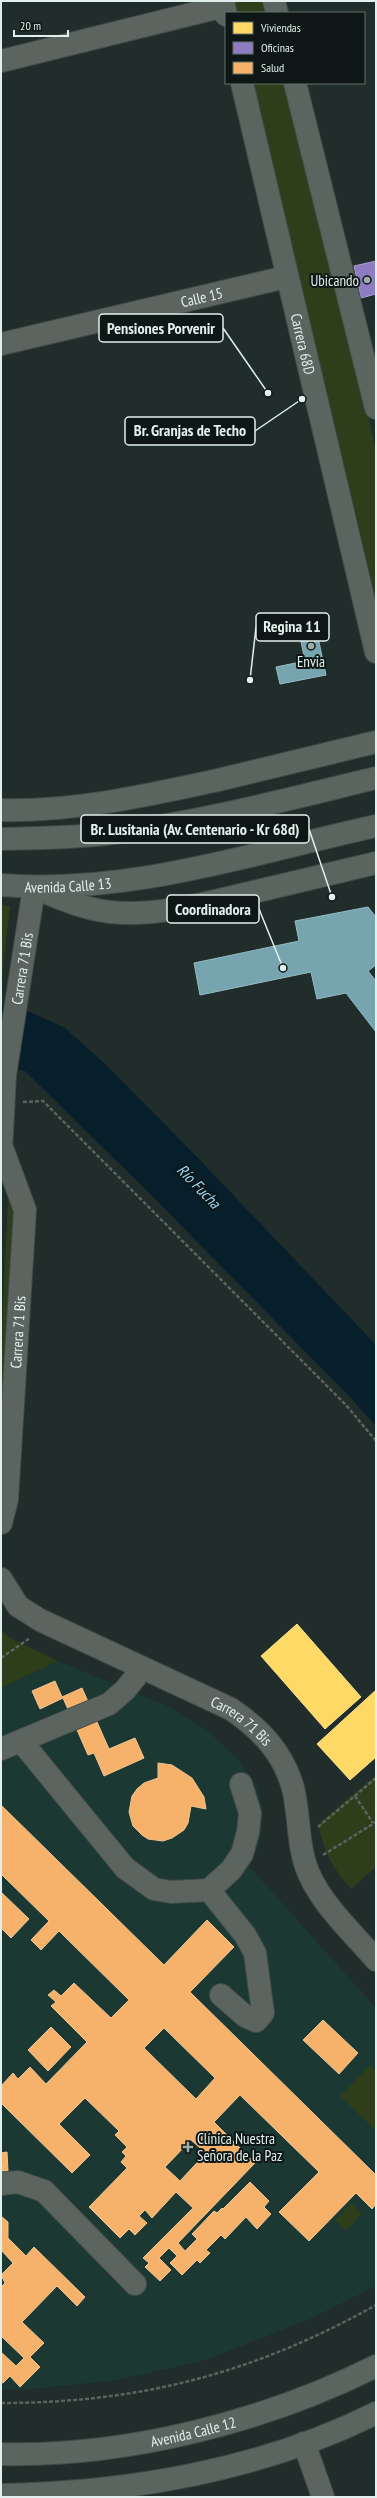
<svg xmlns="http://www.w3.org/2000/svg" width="377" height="2498" font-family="'PT Sans Narrow',sans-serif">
	<rect width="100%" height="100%" fill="#202d2a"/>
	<!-- built -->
	<path fill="#1b3833" d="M58,1661l112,46 38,24 29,27 19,26 6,23v23l-4,18 -9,18 127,142v278l-66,33 -104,41 -89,20 -85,9 -31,1v-702z"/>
	<!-- green -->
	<path fill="#2e3e1b" d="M232,1h41l3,12h-40z
		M253,83h39l84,367v148z
		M1,905l9,1 -9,80z
		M8,1200l6,15 -13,263v-129z
		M1,1630l9,8 48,23 -57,27z
		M376,1775v92l-25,22c-20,-24 -26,-35 -33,-65z
		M370,2065l6,6v60l-36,-35z
		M351,2203l11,10 -16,18 -11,-11z"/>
	<!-- water -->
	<path fill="#061f2b" d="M1,1006l29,6 35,16 40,36 92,93 179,188v81l-26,-29 -202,-205 -123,-121 -24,-6z"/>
	<!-- homes -->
	<path fill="#ffd966" stroke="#f6e08e" d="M297,1624l64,73 -36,32 -64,-73z
		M376,1690v67l-26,23 -33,-36z"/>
	<!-- offices -->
	<path fill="#8e7cc3" stroke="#a79fd0" d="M376,261v33l-15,4 -7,-32z"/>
	<!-- health -->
	<path fill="#f6b26b" stroke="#f0c592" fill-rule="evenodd" d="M55,1681l7,16 20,-9 27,61 26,-11 9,20 -40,18 -10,-23 -6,2 -25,-57 -23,11 -8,-18z
		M158,1763l14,2 20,13 12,19 2,12 -15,-3 -3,17 -4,7 -12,8 -9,3 -15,-2 -6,-4 -9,-9 -4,-14 3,-16 5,-7 7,-6 14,-5z
		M1,1805l163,160 43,-45 27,27 -44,45 186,183v29l-4,5 -16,-16 -47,48 -30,-29 40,-40 -79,-77 -26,27 41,41 -77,80 7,8 12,-12 -5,-5 22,-23 3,2 5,-5 1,1 27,-27 19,19 -5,6 7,7 -14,15 -11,-12 -21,22 -4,-4 -15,15 4,3 -10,10 -3,-3 -15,15 -12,-12 7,-7 -8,-8 -10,10 12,12 -11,11 -15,-14 4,-4 -6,-5 50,-50 -17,-16 -24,26 -7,-8 -6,6 8,7 -12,12 -6,-6 -9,9 -31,-31 38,-39 -6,-6 5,-6 -4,-4 5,-5 -12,-12 4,-4 -34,-33 -26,26 31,31 -18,18 -71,-70v-17l12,-13 5,6 12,-12 16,17 41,-42 -36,-36 5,-4 -8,-7 6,-5 7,6 13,-13 37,35 18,-18 -70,-69 -18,19 -10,-10 18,-19 -48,-47zM164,2028l51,50 -19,21 -52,-51zM191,2140l15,13 -26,28 -15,-14z
		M1,1892l28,27 -18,19 -10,-10z
		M323,2020l35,33 -19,21 -36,-34z
		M51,2027l20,20 -23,24 -20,-21z
		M7,2152l1,19h-7v-18z
		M1,2216l7,6v16l18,18 8,-9 51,50 -8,9 -20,-20 -35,36 22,21 -14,14 10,10 -20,20 -10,-11 -7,7 -2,-1v-30l15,14 8,-8 -23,-22v-49l4,-4 -4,-8 12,-12 -12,-13z"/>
	<!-- public -->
	<path fill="#76a5af" stroke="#96bcc2" d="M316,628l10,47 -46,9 -4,-17 29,-6 -6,-29z
		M368,907l8,10v48l-8,6 8,10v51l-30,-39 -29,6 -6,-27 -111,23 -6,-32 105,-22 -4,-20z"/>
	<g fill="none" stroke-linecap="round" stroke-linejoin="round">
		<defs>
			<g id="minor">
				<path d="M1,61l223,-55"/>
				<path id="s1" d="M1,344l285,-67"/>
				<path id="s2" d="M1,1150l4,-75 29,-187"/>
				<path id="s3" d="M1,1523l6,-24 18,-289 -24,-65"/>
				<path id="s4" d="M1,1579l17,27 22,14 191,89c29,20 52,43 62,79 7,28 4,59 16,86 14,32 44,59 67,86"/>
				<path d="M21,1741l104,127 29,21 17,3 38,-2 22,-20 11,-16 6,-22 2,-19 -9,-29"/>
				<path d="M1,1749l108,-45 16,-14 17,-21"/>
				<path d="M209,1890l36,45 10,18 8,60 -7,8 -11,-5 -24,-21"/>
				<path d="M1,2184l17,-2 26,9 91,93"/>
				<path d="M304,2443l19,54"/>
			</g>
			<g id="major">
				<path d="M223,1l3,14"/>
				<path d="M274,1l3,12"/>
				<path id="s5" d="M242,83l134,569"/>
				<path d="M295,83l81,325"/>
				<path d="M1,810c71,2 144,-14 213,-29 54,-13 108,-26 162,-39"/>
				<path d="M1,839c37,-1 75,-1 112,-6 89,-11 176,-34 263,-55"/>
				<path id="s6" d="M1,885c128,10 252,-32 375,-59"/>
				<path d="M40,890c23,10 45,19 70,22 44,5 92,-8 135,-18 44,-10 87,-21 131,-31"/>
				<path id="s7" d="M1,2454c125,3 263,-32 375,-88"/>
				<path d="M1,2495c127,-2 261,-25 375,-82"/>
			</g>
		</defs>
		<!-- minor casing -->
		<use href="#minor" stroke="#404b48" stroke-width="24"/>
		<!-- major casing -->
		<use href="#major" stroke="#404b48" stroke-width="24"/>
		<!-- path -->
		<path stroke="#5b6360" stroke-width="2.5" stroke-dasharray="4 2" stroke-linecap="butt" d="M23,1102l20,-1 303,304 30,36
			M1,1658l29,-20
			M355,1796l18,27
			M318,1827l58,-49
			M323,1855l53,-33
			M1,2403c140,0 253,-30 375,-98"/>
		<!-- minor -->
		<use href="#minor" stroke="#5c6460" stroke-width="22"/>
		<!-- major -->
		<use href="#major" stroke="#5a6560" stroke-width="22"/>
	</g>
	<!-- markers -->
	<g fill="#9eaca9" stroke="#0e1715" stroke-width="1.5">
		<circle cx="367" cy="280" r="4"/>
		<circle cx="311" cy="646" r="4"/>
		<path d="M186 2141h4v4h4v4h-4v4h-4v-4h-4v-4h4z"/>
	</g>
	<g text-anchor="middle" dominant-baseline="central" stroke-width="4" stroke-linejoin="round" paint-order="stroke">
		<!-- poi labels -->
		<g font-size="15" fill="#e2f0ed" stroke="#0e1715" text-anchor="end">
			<text x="359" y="280">Ubicando</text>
			<text x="311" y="661" text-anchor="middle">Envia</text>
			<text x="197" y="2138" text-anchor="start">Clínica Nuestra<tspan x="197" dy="17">Señora de la Paz</tspan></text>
		</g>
		<!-- street labels -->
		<g font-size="15" fill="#e2f0ed" stroke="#0e1715">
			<text stroke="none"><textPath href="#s1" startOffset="206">Calle 15</textPath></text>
			<text stroke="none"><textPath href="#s5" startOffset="268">Carrera 68D</textPath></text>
			<text stroke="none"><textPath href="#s6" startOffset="67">Avenida Calle 13</textPath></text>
			<text stroke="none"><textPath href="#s2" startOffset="183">Carrera 71 Bis</textPath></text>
			<text stroke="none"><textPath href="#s3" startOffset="192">Carrera 71 Bis</textPath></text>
			<text stroke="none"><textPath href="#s4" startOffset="284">Carrera 71 Bis</textPath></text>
			<text stroke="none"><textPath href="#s7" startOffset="194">Avenida Calle 12</textPath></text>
		</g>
		<!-- water labels -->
		<g font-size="16" font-style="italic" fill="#99d9fb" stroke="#0e1715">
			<text transform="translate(199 1186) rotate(46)">Río Fucha</text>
		</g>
	</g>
	<!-- callouts -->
	<path fill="none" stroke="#e2f0ed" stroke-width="1.5" d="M268 393L223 328M302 399L255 431M250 680L256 627M332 897L309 829M283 968L259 909"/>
	<g fill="#e2f0ed" stroke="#0e1715" stroke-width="1.5">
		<circle cx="268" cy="393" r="4"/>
		<circle cx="302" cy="399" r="4"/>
		<circle cx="250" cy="680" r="4"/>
		<circle cx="332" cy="897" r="4"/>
		<circle cx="283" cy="968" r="4"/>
	</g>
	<g fill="#0e1715" stroke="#e2f0ed" stroke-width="1.5">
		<rect x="99" y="314" width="124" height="28" rx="4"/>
		<rect x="125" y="417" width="130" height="28" rx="4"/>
		<rect x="256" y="613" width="73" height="28" rx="4"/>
		<rect x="81" y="815" width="228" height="28" rx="4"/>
		<rect x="167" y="895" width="92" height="28" rx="4"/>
	</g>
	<g font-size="16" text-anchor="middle" font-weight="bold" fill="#e2f0ed">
		<text x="161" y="334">Pensiones Porvenir</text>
		<text x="190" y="436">Br. Granjas de Techo</text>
		<text x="292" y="632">Regina 11</text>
		<text x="195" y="835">Br. Lusitania (Av. Centenario - Kr 68d)</text>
		<text x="213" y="915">Coordinadora</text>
	</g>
	<!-- border -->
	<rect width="377" height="2498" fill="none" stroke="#e2f0ed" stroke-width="4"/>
	<!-- legend -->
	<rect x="225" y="12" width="140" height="72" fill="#0e1715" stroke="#636e6b"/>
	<rect x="233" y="22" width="20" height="12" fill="#ffd966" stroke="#636e6b"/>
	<text x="261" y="32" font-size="12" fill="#e2f0ed">Viviendas</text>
	<rect x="233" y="42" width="20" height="12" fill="#8e7cc3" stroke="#636e6b"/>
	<text x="261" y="52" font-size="12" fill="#e2f0ed">Oficinas</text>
	<rect x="233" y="62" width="20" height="12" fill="#f6b26b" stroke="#636e6b"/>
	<text x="261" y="72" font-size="12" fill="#e2f0ed">Salud</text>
	<!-- scale -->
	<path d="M14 30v6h54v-6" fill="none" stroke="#e2f0ed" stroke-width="2"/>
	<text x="20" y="30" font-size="12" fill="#e2f0ed" stroke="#0e1715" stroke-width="3" paint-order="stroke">20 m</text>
</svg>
